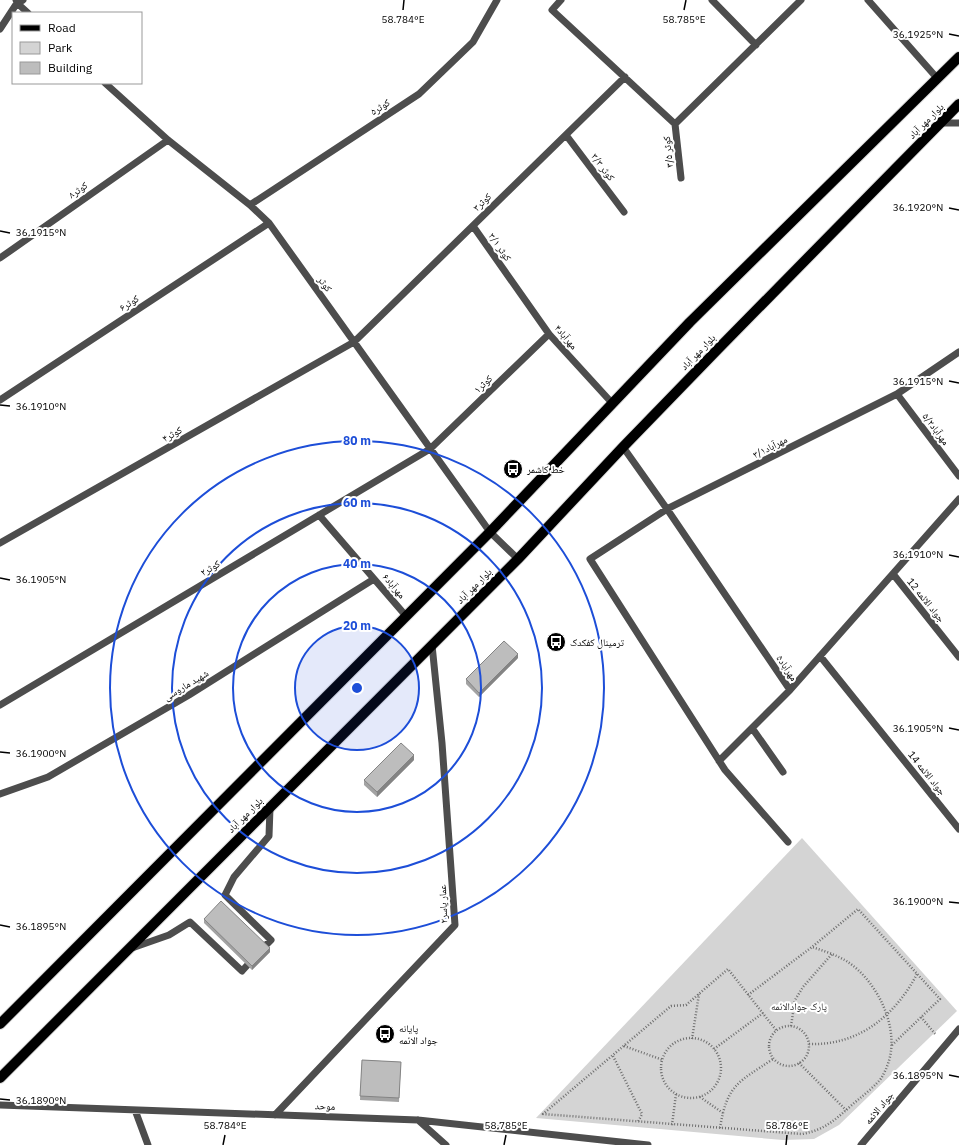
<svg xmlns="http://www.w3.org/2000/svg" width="959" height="1145" font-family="'IBM Plex Sans','Noto Naskh Arabic',sans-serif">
	<rect width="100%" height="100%" fill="#fff"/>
	<!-- green -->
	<path fill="#d4d4d4" d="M802,838l155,173 -118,114 -25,14 -31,1 -247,-22z"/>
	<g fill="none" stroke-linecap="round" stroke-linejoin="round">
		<defs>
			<path id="major" d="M0,1024l490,-492 200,-210 269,-265
				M0,1078l518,-519 105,-112 95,-98 241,-245"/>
		</defs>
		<!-- major casing -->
		<use href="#major" stroke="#dbdbdb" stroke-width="12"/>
		<!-- path -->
		<path stroke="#6f6f6f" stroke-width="2.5" stroke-dasharray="1 2" stroke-linecap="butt" d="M748,995l64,-48 46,-38 82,90 -49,47
			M921,1017l15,18
			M769 1046a20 20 0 1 1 40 0a20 20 0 1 1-40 0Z
			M791,1026l4,-26 8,-13 29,-33
			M776,1030l-48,-61 -42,36 -15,1 -128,108 259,20c23,-4 34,-15 51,-30 7,-6 25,-20 29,-27 4,-7 8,-17 9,-26 4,-32 -16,-71 -43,-89 -11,-7 -24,-11 -36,-15
			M661 1068a30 30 0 1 1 60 0a30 30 0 1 1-60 0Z
			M692,1039l7,-45
			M809,1044c49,2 86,-28 108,-70
			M624,1046l39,14
			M714,1049l49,-36
			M613,1056l29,58 -4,8
			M799,1063l47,47
			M700,1097l23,16
			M672,1125l4,-31
			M720,1128c7,-44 19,-46 53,-69"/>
		<!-- minor -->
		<path stroke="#4d4d4d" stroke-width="7" d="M16,0l1,3 11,10
			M561,0l-9,10 123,114
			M712,0l44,45
			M868,0l69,78
			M0,29l17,-26 6,-3
			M105,83l63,57 82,65 19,18 221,309 28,27
			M940,123h19
			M675,124l126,-124
			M675,124l6,54
			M566,135l58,77
			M250,205l169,-111 54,-52 24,-42
			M473,226l76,108 63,69
			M0,258l168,-118
			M897,394l62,82
			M0,400l269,-177
			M623,447l44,62 123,181 169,-191
			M319,515l87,101
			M0,543l354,-201 271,-265
			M893,574l66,83
			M820,656l139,173
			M0,705l430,-256 119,-115
			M752,728l31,44
			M719,761l71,-71
			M0,794l48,-17 141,-82 185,-116
			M788,842l-63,-72 -135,-211 77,-50 230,-115 62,-42
			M132,948l37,-13 21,-13 52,49 11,-12
			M260,951l11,-11 -46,-45 9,-18 35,-41 1,-28
			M0,1105l418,15 230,25
			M135,1110l13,35
			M275,1115l180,-190 -13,-182 -10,-98
			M418,1120l28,25
			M861,1145l98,-116"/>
		<!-- major -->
		<use href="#major" stroke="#000" stroke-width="10"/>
	</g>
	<!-- wall -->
	<path fill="#a3a3a3" d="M518,658l-39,39 -13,-13v-5z
		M414,760l-37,37 -13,-12v-5z
		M204,919l66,33 -18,18 -48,-47z
		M362,1060l39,2 -2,40 -39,-2z"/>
	<!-- shaded-wall -->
	<path fill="#848484" d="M518,654v4l-39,39v-4z
		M414,755v5l-37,37v-5z
		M270,948v4l-18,18v-4z"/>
	<!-- building -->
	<path fill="#bdbdbd" stroke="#848484" d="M504,641l14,13 -39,39 -13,-14z
		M401,743l13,12 -37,37 -13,-12z
		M221,901l49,47 -18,18 -48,-47z
		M362,1060l39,2 -2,36 -39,-2z"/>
	<!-- ticks -->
	<path fill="none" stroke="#000" stroke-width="1.5" d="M403,10l1,-10M684,10l2,-10M949,34l10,2M949,208l10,2M0,231l10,2M949,381l10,2M0,405l10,1M949,555l10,2M0,578l10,2M949,728l10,2M0,752l10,1M949,902l10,1M0,925l10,2M949,1075l10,2M0,1099l10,1M223,1145l2,-10M504,1145l2,-10M786,1145l1,-10"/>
	<!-- distance rings -->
	<circle cx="357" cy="688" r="62" fill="#1d4ed8" fill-opacity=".12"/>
	<g fill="none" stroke="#1d4ed8" stroke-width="2">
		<circle cx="357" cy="688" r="62"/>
		<circle cx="357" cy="688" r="124"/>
		<circle cx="357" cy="688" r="185"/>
		<circle cx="357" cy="688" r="247"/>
	</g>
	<!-- icons -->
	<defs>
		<symbol id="bus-disc" viewBox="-11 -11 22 22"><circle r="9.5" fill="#000" stroke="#fff"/><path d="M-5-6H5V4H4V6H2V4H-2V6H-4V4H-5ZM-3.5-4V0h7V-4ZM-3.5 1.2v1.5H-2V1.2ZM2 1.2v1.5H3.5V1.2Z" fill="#fff"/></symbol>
	</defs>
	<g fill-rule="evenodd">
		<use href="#bus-disc" x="502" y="458" width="22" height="22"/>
		<use href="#bus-disc" x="545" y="631" width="22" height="22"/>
		<use href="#bus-disc" x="374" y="1023" width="22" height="22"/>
	</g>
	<g text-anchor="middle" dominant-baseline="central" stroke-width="4" stroke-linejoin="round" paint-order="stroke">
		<!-- street labels -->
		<g font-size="10" fill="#000" stroke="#fff">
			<text transform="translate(380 107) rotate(-33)">کوثر۵</text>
			<text transform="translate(926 121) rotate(-45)">بلوار مهر آباد</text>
			<text transform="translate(668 152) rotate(-96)">کوثر ۳/۵</text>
			<text transform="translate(603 167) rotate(53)">کوثر ۳/۳</text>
			<text transform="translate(78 190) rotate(-35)">کوثر۸</text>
			<text transform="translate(482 202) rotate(-44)">کوثر۳</text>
			<text transform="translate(500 247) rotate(55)">کوثر ۳/۱</text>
			<text transform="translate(325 284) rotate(54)">کوثر</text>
			<text transform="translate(129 303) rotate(-33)">کوثر۶</text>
			<text transform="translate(566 337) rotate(49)">مهرآباد۴</text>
			<text transform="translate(698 352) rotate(-46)">بلوار مهر آباد</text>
			<text transform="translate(483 384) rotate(-44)">کوثر۱</text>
			<text transform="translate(936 429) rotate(53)">مهرآباد۵/۲</text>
			<text transform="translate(172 434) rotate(-30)">کوثر۴</text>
			<text transform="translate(770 447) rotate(-27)">مهرآباد۳/۱</text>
			<text transform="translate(210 568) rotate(-31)">کوثر۲</text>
			<text transform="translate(394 586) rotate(49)">مهرآباد۶</text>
			<text transform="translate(474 586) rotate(-45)">بلوار مهر آباد</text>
			<text transform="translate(926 600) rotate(51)">جواد الائمه 12</text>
			<text transform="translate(787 668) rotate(56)">مهرآباد۵</text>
			<text transform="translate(186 685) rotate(-31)">شهید ماروسی</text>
			<text transform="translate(927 773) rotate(51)">جواد الائمه 14</text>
			<text transform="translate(245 815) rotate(-45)">بلوار مهر آباد</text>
			<text transform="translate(443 904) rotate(-92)">عمار یاسر۲</text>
			<text transform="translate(325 1106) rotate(2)">موحد</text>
			<text transform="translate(879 1108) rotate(-50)">جواد الائمه</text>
		</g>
		<!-- poi labels -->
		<g font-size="10" fill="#000" stroke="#fff" text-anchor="start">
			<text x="527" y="469">خط کاشمر</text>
			<text x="570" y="642">ترمینال کفکدک</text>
			<text x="399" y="1028">پایانه<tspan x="399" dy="12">جواد الائمه</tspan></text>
		</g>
		<!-- park labels -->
		<g font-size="10" fill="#2b2b2b" stroke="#fff">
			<text x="799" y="1006">پارک جوادالائمه</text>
		</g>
	</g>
	<g font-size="10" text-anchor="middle" fill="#000" stroke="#fff" stroke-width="4" stroke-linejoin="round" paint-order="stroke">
		<text x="403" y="23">58.784°E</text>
		<text x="684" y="23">58.785°E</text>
		<text x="918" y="38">36.1925°N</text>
		<text x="918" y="211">36.1920°N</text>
		<text x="41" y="236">36.1915°N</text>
		<text x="918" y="385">36.1915°N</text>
		<text x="41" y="410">36.1910°N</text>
		<text x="918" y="558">36.1910°N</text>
		<text x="41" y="583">36.1905°N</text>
		<text x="918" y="732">36.1905°N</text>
		<text x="41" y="757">36.1900°N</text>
		<text x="918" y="905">36.1900°N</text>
		<text x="41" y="930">36.1895°N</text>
		<text x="918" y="1079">36.1895°N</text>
		<text x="41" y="1104">36.1890°N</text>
		<text x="225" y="1129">58.784°E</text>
		<text x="506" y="1129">58.785°E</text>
		<text x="787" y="1129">58.786°E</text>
	</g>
	<circle cx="357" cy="688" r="6" fill="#1d4ed8" stroke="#fff" stroke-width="2"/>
	<g font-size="12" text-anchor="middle" font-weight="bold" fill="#1d4ed8" stroke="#fff" stroke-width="4" stroke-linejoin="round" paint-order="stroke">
		<text x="357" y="445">80 m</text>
		<text x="357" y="507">60 m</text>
		<text x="357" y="568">40 m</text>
		<text x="357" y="630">20 m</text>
	</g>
	<!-- legend -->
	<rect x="12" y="12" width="130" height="72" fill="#ffffff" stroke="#999999"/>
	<rect x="20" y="25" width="20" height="6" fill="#000000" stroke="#999999"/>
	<text x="48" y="32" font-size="12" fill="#000000">Road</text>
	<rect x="20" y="42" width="20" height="12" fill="#d4d4d4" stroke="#999999"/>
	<text x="48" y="52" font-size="12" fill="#000000">Park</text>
	<rect x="20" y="62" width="20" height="12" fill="#bdbdbd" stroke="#999999"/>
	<text x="48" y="72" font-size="12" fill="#000000">Building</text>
</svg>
